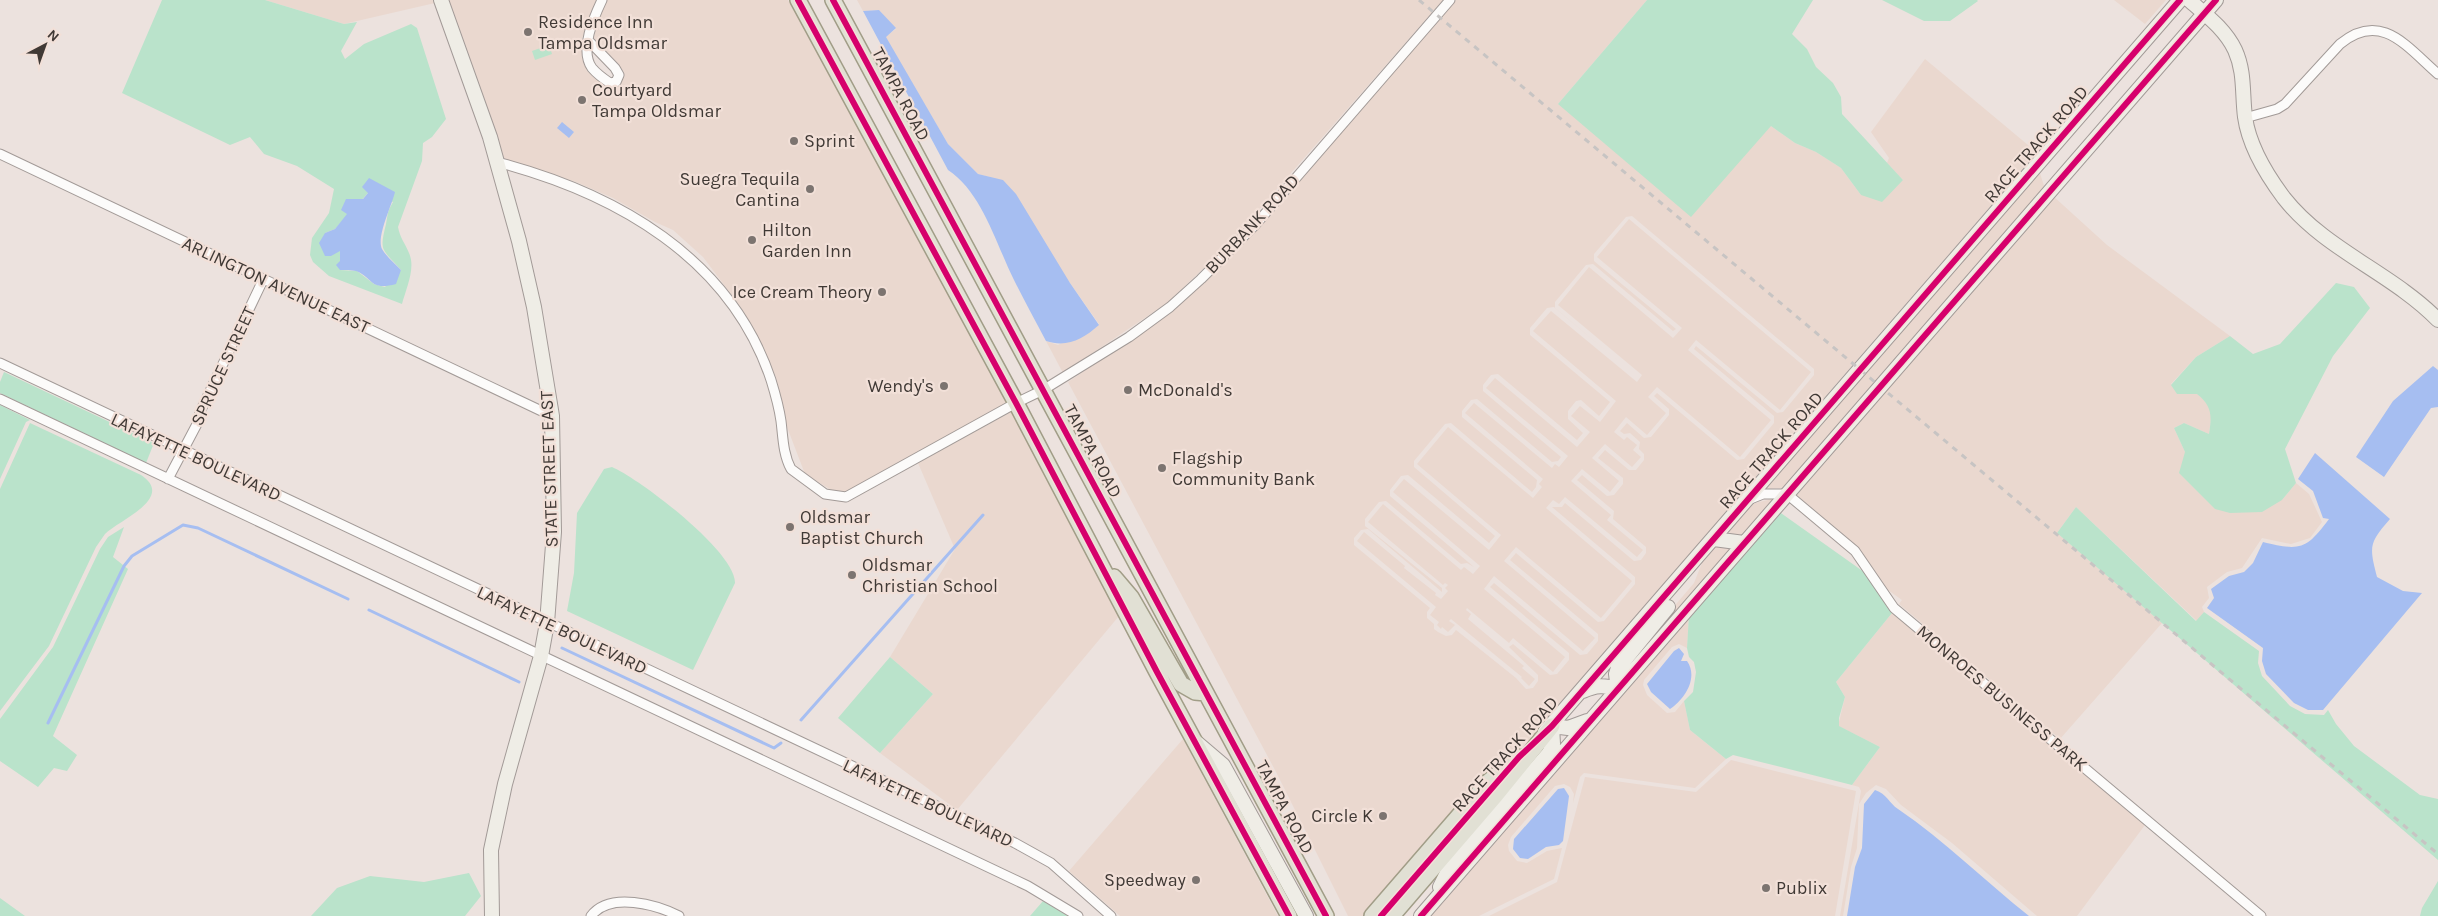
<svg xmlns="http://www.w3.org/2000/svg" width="2438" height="916" font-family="Karla,sans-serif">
	<rect width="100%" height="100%" fill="#ece2de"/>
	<!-- built -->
	<path fill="#ead8cf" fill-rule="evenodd" d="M265,0h170l55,159 -55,-156 -91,21z
		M447,0h149l-15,41 2,19 4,11 20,17h4l10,-5 3,-11 -30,-34 3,-15 10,-23h181l220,402 -160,89h-15l-28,-17 -18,-47 -11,-50 -17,-36 -19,-35 -37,-49 -30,-27 -18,-8 -42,-24 -37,-16 -75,-24z
		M857,0h586l-216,246 -60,57 -104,70 -17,-32 12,4 41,-21 -29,-41 -80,-106 -12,-3 -30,-30 -63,-107 11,-8 -17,-19 -16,1z
		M1456,0h191l-89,104 213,22 24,17 21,9 25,16 20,27 42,-15 -16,-17 2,-5 -18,-26 54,-73 109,91 1,5 -218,251 -275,322 -23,22 -150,163 -5,3h-16l-72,-144 -208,-390 105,-71 31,-28 56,-56zM1632,216l182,153v6l-31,37 -6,1 -81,-67 -2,3 80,67v7l-30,36 -7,1 -80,-67 -3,3 15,13v6l-18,22 -7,1 -17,-15 -7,8 4,3 6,-1 10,9 -1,7 5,5v6l-8,10h-7l-24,-20 -7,8 25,20v6l-9,11 -7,1 -25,-21 -5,5 37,31 -1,8 33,28v6l-5,7 -7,1 -69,-58 -3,4h-10l83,70v7l-31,37 -6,1 -82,-69 -6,7 88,74v7l-11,13 -7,1 -86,-72 -4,4 79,66v7l-12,14 -7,1 -37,-31 -4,3 29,28v6l-5,7 -7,1 -10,-11 -60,-48 -4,5 -6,1 -8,-4 -4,-3v-5l-7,-6v-6l3,-4 -76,-63v-7l7,-8 7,-1 74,63v-4l-77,-62v-7l14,-17 7,-1 75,63 6,-1 7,4 -84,-71v-6l11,-14 7,-1 81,68 6,-7 -81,-69v-6l31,-37 6,-1 81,69 4,-5 1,-7 -75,-63v-6l9,-11 6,-1 75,63 6,-1 3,-4 -78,-66v-6l8,-10 7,-1 79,66 6,-7 -15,-14v-8l8,-10 5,-1 18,16 11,-14 -80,-67v-7l17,-20 7,-1 64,54 -63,-53v-6l31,-37 7,-1 80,67 3,-2 -82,-68v-7l32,-37z
		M2114,0h52l-21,24z
		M2039,170l6,19 -260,299 -21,1z
		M2052,195l55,50 123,91 -34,21 -25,27 7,10 19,-1 8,8 7,10 -3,23 -25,-11 -10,5 11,24 97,48 14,-17 13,11 13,28 -12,16 -19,6 -29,-6 -20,30 -15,4 -20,15 2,11 -7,9 2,5 -7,9 -121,-114 -19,26 105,90 -102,116 -161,-135 3,-4 -14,-10 -29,-42 -65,-55z
		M1629,219l182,153 -31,38 -84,-70 -8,10 83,70 -31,37 -83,-70 -9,10 18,16 -19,22 -21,-18 -12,15 10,8 3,-3 10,8 -4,5 8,7 -9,10 -27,-23 -13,14 27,23 -9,11 -28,-23 -11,12 40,34 -4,5 36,30 -6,7 -72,-60 -6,7 -6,-4 -7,8 86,73 -31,37 -85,-71 -12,14 91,77 -12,13 -89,-75 -10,13 81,68 -12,15 -40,-34 -4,5 -42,-35 -1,2 5,4 -3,5 56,47 -2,2 13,11 -6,7 -8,-8 1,-1 -71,-58 -2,2 6,4 -7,7 -6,-5 -1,2 -4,-4 2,-3 -9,-7 6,-8 -79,-66 7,-9 41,34 -1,2 32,25 -1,2 6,4 7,-8 -3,-3 3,-3 -3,-2 -2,2 -75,-63 15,-18 78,66 3,-3 9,7 7,-8 -87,-74 11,-13 85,71 12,-15 -84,-71 31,-37 85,71 9,-11 -3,-3 4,-5 -78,-66 9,-10 78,65 3,-4 4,3 9,-11 -82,-68 9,-10 82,69 13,-15 -19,-16 9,-10 20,16 16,-21 -83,-70 18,-20 86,71 5,-7 -84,-70 31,-38 84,71 9,-10 -85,-71z
		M1013,411l106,205 -162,194 -77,-57 53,-59 -43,-37 65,-108 -37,-86z
		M1776,498l-155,179 5,-14 68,-80 10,-25 47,-54z
		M1892,613l253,212 -68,91h-40l-85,-73 -51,-38 -15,-16 -10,-4 -10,8 -7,11 -2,44 -6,19 -8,49h-3l21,-125 -2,-4 -7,-2 28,-38 -42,-21 7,-29 -9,-15z
		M1689,614l-2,34 -8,-4 -7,3 -28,33 -1,5 4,10 20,18 8,-1 9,-11 6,29 36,29 -31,29 -111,-15 -4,4 -7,26 1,-9 -4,-7 -6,-3 -9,2 -44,51 -3,8 1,6 8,10 10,2 20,-12 15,-3 -8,31 -75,37h-51z
		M1183,739l95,177h-158l-51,-45z
		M1731,760l125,31 -21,125h-346l68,-34 28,-105 111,15z"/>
	<!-- green -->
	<path fill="#bae3cb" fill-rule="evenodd" d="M162,0h103l79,24 13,-2 -16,29 4,8 19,-15 47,-20 6,4 29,91 -14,18 -9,6 -1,18 -24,66c2,11 7,16 11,26 7,15 -3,36 -7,51l-73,-28 -16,-14 -3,-7 2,-17 17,-25 5,-24 -37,-23 -33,-12 -14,-17 -20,8 -108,-52zM368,193l25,9c-6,10 -5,12 -7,22 -7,29 -4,24 15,46l-16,17 -11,-3 -17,-13 -17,-1v-19l-15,-18 10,-4z
		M1647,0h166l-21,34 15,15 9,18 17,16 8,14 1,17 61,66 -21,22 -21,-7 -20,-27 -25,-16 -21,-9 -24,-17 -80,91 -133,-113z
		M1882,0h95l1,1 -28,20h-26z
		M549,45l3,9 -17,6 -3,-9z
		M2336,283l18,4 16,21 -37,48 -48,93 11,34 -14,17 -20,12 -32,1 -15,-4 -36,-36 6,-21 -11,-24 10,-5 25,11c3,-19 3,-28 -12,-40h-20l-6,-9 25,-28 34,-21 23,18 27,-10z
		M4,372l150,71 -8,20 -146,-70v-11z
		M0,405l30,15 -4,2 -26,57z
		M30,423l111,52c35,23 -22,45 -36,59 -3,4 -6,9 -9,13l-47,99 -49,65v-222z
		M612,467c28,12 124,85 123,116l-42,87 -126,-59 7,-38 3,-60 27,-44z
		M2076,507l120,114 8,-9 55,39 -1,12 4,13 28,30 15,8 19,1 4,-5 8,14 18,22 66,49 18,4v61l-381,-327z
		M1778,511l86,61 28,41 -56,69 9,15 -6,21v8l41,21 -28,38 -119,-30 -7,4 -36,-29 -6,-29 9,-9 3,-20 -2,-10 -5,-5 -2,-9 2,-34z
		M124,527l-11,30 15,12 -75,167 24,19 -10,16 -13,-3 -16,19 -38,-26v-42l53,-72 47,-98 8,-12z
		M890,657l43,37 -53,59 -42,-35z
		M469,873l12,23 -16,20h-154l26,-28 33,-12 54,6z
		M2438,881v35h-18l2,-8z
		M0,898l25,18h-25z
		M1043,901l25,15h-38z"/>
	<!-- water -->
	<path fill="#a6bef1" d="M879,10l17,18 -10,9 62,107 30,30 25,6 13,14 54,89 29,42c-16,14 -32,23 -53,16 -11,-21 -22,-41 -32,-61 -18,-36 -32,-88 -66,-110l-85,-159z
		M562,122l12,10 -5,6 -12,-10z
		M369,178l26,14c-3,13 -19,45 -13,57 4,7 13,15 19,21l-5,14c-27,7 -22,-6 -40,-13 -4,-1 -11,-1 -16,-1l-4,-5 4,-4v-10l-9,5h-6l-6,-13 6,-10 10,-4 12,-15 -6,-4 5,-11h17l5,-6 -6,-6z
		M2433,366l5,4v37l-7,1 -47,69 -28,-20 37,-56z
		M2315,453l75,66c-21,24 -21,27 -13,58l26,14 19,2 -99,117h-15l-14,-7 -28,-29 -4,-13 1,-13 -56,-40 7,-10 -3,-9 18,-13 15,-4 9,-9 10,-21c37,9 43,8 66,-23l-6,-1 -10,-27 -15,-12z
		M1679,648l5,6 -3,7h6c12,17 -3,39 -17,48l-19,-17 -4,-8 27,-33z
		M1564,788l5,8 -6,45 -4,4 -13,2 -18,12 -8,-1 -7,-9 1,-10 44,-50z
		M1875,790c12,4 14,13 23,19 47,32 87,72 131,107h-182l8,-49 7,-19 2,-44z"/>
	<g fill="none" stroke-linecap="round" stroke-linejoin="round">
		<!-- stream -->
		<path stroke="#a6bef1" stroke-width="3" d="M369,610l150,72
			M562,648l212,100 7,-5
			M801,720l182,-205
			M48,723l76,-157 8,-10 51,-31 15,3 150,71"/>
		<defs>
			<path id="street" d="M588,40l27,28 4,7 -3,7 -6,1c-6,-4 -13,-9 -18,-15 -13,-18 2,-51 10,-68
				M2245,118l32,-9 8,-5 55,-60c41,-34 67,3 98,30
				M0,154l552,262
				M497,162c118,31 233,95 274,218 4,13 8,27 10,41 2,16 2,33 10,48l34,25 21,3 170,-94 27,-13 86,-53 41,-30 31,-28 55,-55 194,-224
				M0,363l1015,480 36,20 60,53
				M0,399l1028,487 50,30
				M168,479l29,-55 3,-12 63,-132
				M1748,500l15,-6h24l68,57 39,57 367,308
				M591,916c19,-25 66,-11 88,0"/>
			<path id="secondary" d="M441,0l49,137 29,104 15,66 18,109 2,116 -7,91 -6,33 -36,128 -14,66 1,66
				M2189,0c17,15 36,29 46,50 10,22 7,43 10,67 4,29 21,57 39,81 41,52 108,75 154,122
				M1714,539l30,4
				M1618,689l-2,-15 2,-6 50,-61
				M1583,691c13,-6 21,-6 35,-2
				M1552,726l16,2 19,-7
				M1545,732l635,-732
				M1196,742l27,23 83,151
				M1440,887l10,-20 99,-114 4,-9 -1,-18
				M1421,916l795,-916"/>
			<path id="primary" d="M798,0l218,403 141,269 132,244
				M833,0l493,916
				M1114,577l17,20 50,87 14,8 11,1
				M1372,916l117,-135 30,-24
				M1392,916l104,-121 56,-69"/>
		</defs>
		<!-- street casing -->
		<use href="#street" stroke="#a29a97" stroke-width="11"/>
		<!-- secondary casing -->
		<use href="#secondary" stroke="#a29a97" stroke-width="16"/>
		<!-- primary casing -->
		<use href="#primary" stroke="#a19d87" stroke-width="18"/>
		<!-- street -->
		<use href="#street" stroke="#fcfbfa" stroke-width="9"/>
		<!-- secondary -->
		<use href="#secondary" stroke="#efede6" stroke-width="14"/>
		<!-- primary -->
		<use href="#primary" stroke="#e1e0d4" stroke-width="15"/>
		<!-- rail -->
		<path stroke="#c7c4c3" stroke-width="3" stroke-dasharray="6 6" stroke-linecap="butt" d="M1419,0l1019,854"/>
		<defs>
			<path id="cycleway" d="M798,0l218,403 141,269 132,244
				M833,0l493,916
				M1381,916l138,-159 33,-31 628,-726
				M1421,916l795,-916"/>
		</defs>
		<!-- cycleway casing -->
		<use href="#cycleway" stroke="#f2e0d8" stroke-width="9"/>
		<!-- cycleway -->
		<use href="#cycleway" stroke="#d6006c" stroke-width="6"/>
	</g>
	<!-- markers -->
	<g fill="#7c7470" stroke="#f2e0d8" stroke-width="2">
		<circle cx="528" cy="32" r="5"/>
		<circle cx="582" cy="100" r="5"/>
		<circle cx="794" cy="141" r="5"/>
		<circle cx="810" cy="189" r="5"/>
		<circle cx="752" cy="240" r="5"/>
		<circle cx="882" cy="292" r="5"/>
		<circle cx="944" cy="386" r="5"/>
		<circle cx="1128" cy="390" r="5"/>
		<circle cx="1162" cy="468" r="5"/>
		<circle cx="790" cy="527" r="5"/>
		<circle cx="852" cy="575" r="5"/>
		<circle cx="1383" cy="816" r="5"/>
		<circle cx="1196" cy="880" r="5"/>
		<circle cx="1766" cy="888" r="5"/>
	</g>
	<g text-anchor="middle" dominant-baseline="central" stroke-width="4.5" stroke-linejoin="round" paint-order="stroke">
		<!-- poi labels -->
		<g font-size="18" fill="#403935" stroke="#f2e0d8" text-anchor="start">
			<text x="538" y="22">Residence Inn<tspan x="538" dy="21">Tampa Oldsmar</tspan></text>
			<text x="592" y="90">Courtyard<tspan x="592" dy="21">Tampa Oldsmar</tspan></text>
			<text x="804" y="141">Sprint</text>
			<text x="800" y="179" text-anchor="end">Suegra Tequila<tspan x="800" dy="21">Cantina</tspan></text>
			<text x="762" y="230">Hilton<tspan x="762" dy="21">Garden Inn</tspan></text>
			<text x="872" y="292" text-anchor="end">Ice Cream Theory</text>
			<text x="934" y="386" text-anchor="end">Wendy's</text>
			<text x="1138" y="390">McDonald's</text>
			<text x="1172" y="458">Flagship<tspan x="1172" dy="21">Community Bank</tspan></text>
			<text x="800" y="517">Oldsmar<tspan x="800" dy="21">Baptist Church</tspan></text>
			<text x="862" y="565">Oldsmar<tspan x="862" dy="21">Christian School</tspan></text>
			<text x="1373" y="816" text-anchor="end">Circle K</text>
			<text x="1186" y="880" text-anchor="end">Speedway</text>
			<text x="1776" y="888">Publix</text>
		</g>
		<!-- street labels -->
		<g font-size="18" fill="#403935" stroke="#f2e0d8">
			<text transform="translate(901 94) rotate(62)">TAMPA ROAD</text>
			<text transform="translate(2036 144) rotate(-49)">RACE TRACK ROAD</text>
			<text transform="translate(1252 224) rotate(-47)">BURBANK ROAD</text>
			<text transform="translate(276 285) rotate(25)">ARLINGTON AVENUE EAST</text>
			<text transform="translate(223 366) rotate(-65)">SPRUCE STREET</text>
			<text transform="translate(1771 450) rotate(-49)">RACE TRACK ROAD</text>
			<text transform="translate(1093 451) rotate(62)">TAMPA ROAD</text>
			<text transform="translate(196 457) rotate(25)">LAFAYETTE BOULEVARD</text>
			<text transform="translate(549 469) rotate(-92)">STATE STREET EAST</text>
			<text transform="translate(562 630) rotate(25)">LAFAYETTE BOULEVARD</text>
			<text transform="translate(2002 698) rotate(40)">MONROES BUSINESS PARK</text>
			<text transform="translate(1505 754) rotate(-48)">RACE TRACK ROAD</text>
			<text transform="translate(928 803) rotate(25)">LAFAYETTE BOULEVARD</text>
			<text transform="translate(1285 807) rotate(62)">TAMPA ROAD</text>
		</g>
	</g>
	<!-- north arrow -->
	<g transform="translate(45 45) rotate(41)" stroke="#f2e0d8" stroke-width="4" paint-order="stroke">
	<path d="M0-4L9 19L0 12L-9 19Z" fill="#403935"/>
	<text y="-8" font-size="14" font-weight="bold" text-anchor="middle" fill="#403935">N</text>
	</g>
</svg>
